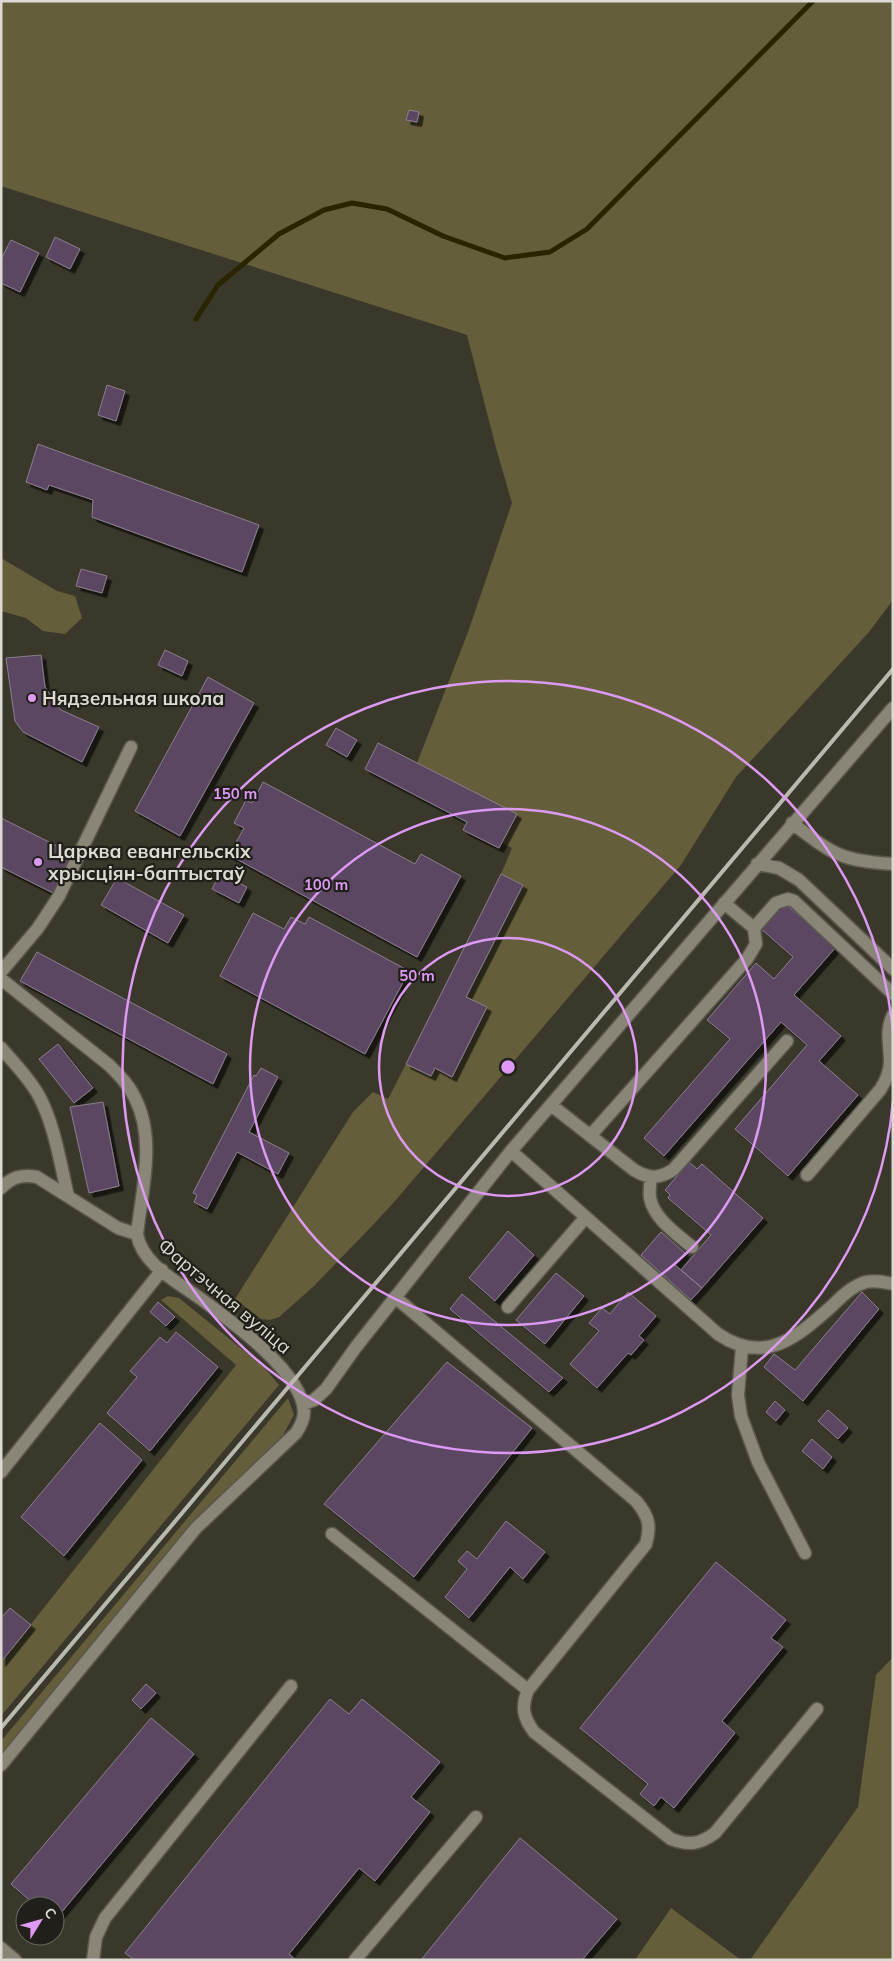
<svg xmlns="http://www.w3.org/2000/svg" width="894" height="1961" font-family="Mulish,sans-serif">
	<defs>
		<filter id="shadow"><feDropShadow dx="4.5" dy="4.5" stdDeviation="0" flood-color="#0009"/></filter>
	</defs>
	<rect width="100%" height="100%" fill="#3a382b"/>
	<!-- green -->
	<path fill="#645e3b" d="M1,1h892v599l-24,32 -133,145 -55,88 -286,336 -24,26 -58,60 -34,30 -9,3 -9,-1 -26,-20 118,-187 20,-20 15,7 18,-35 25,12 4,-8 17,9 35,-69 -21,-11 57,-112 -22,-11 11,-26 -10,-5 15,-29 -100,-51 51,-131 44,-129 -16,-55 -29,-113 -466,-149z
		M1,558l56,33 18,5 7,22 -17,16 -22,-3 -17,-13 -25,-7z
		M168,1296l11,2 85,69 15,18 -278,331v-54l235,-297 -75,-65z
		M288,1398l6,17 -11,20 -127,133 -155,186v-13z
		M893,1657v303h-143l108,-153 18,-132z
		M671,1908l70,52h-106z"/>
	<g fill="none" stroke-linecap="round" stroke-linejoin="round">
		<!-- stream -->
		<path stroke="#2a2400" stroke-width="5" d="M196,319l22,-34 61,-51 45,-24 28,-7 35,6 56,27 62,22 45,-6 37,-23 226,-228"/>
	</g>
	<!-- building -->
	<path fill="#5c4763" stroke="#897f8c" filter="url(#shadow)" d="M409,110l10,2 -2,10 -11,-2z
		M55,237l25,12 -10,20 -24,-12z
		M11,240l28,13 -19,39 -19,-9v-24z
		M107,385l18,6 -9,30 -18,-6z
		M38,444l221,81 -17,47 -150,-55 1,-17 -44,-15 -2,5 -21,-8z
		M81,569l26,7 -5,17 -26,-7z
		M165,650l23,11 -6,15 -24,-11z
		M41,655l4,32 16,23 38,17 -17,35 -59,-30 -8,-11 -9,-63z
		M208,677l46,26 -74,133 -45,-25z
		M336,728l21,12 -10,17 -21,-12z
		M378,743l139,71 -18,34 -36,-18 4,-8 -102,-53z
		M263,782l152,82 6,-10 40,22 -44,81 -188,-102 15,-27 -10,-5 12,-23 6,3z
		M1,818l76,38 -20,39 -56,-28z
		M220,873l27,14 -8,16 -27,-14z
		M501,874l22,11 -57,112 21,10 -35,70 -17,-9 -4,8 -25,-12z
		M117,878l67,37 -16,28 -67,-38z
		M783,902l53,45 -42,48 47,41 -22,25 39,34 -70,81 -53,-47 72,-84 -26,-23 -117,134 -20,-18 86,-99 -23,-19 49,-57 18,16 19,-22 -33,-29z
		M253,913l31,16 7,-12 14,7 4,-7 100,54 -44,83 -145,-78z
		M37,952l190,102 -14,30 -193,-103z
		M58,1044l35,44 -19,15 -35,-44z
		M261,1068l17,9 -29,55 40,21 -11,21 -41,-22 -30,57 -13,-7 3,-7 -4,-2 61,-118 2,1z
		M103,1102l16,84 -30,7 -19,-86z
		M689,1162l8,7 5,-5 61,54 -61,70 -21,-18 30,-35 -43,-37 2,-3 -5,-5z
		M508,1231l26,24 -39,46 -26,-23z
		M661,1232l24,21 -10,12 27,23 -11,12 -50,-45z
		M556,1273l28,23 -39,48 -29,-24z
		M628,1292l28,24 -17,20 5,4 -13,15 -3,-2 -31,35 -27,-24 29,-33 -10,-8 13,-15 8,6z
		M862,1292l17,17 -76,92 -39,-34 10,-13 21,16z
		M462,1294l101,84 -14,14 -99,-83z
		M158,1302l17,15 -9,9 -16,-14z
		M176,1332l42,35 -68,84 -43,-38 30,-36 -7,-6 30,-34 7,6z
		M447,1362l85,66 -118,149 -90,-73z
		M775,1401l10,9 -9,11 -10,-9z
		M828,1410l20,18 -10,11 -20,-18z
		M100,1423l42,37 -78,96 -43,-39z
		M812,1439l20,18 -9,12 -21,-18z
		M506,1521l39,31 -22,27 -13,-12 -41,51 -24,-21 22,-28 -9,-8 9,-10 10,8z
		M716,1562l70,58 -15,18 12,9 -61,74 13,12 -61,75 -13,-11 -7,9 -14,-12 8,-10 -68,-56z
		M10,1608l21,17 -30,37v-44z
		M146,1684l10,9 -15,16 -9,-9z
		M330,1699l19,15 13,-15 78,63 -29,35 19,15 -55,69 -16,-13 -70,86 7,6h-162l-9,-7z
		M151,1718l43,36 -139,166v-14h-19l-25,-22z
		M520,1838l97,81 -35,41h-161z"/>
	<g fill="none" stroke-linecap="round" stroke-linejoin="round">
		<defs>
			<path id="minor" d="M792,823c41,31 48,38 101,41
				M757,864l22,4 20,12 94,89
				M724,903l30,25 22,-25 12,-4 6,2 99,93
				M1,972l37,-44 21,-32 72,-149
				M1,979l108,86c10,10 20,20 26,33 21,41 7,92 2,136 5,31 41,48 64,65 30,22 102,74 103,113 0,8 -4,15 -8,21l-100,95 -195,237
				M1,1048c13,15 28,30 38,48 16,30 21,67 29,100
				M551,1105l83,65c15,9 26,9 40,-1l113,-128
				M590,1136l157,-177 9,-15 -2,-16
				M511,1151l207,183c47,32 79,3 114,-28 10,-10 20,-20 34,-24 9,-2 18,0 27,2
				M807,1175l73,-85c6,-9 10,-18 10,-29 0,-17 -5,-30 3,-46
				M651,1177c-1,7 -2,14 -1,21 4,21 27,36 42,49
				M1,1188c11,-11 21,-14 36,-11l81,51 19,6
				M395,1297l241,204c13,15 15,25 10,43l-118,146c-7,17 -5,27 6,42l137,107c18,7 29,5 44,-6l102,-124
				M508,1307l78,-90
				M742,1347l-4,48 3,21 17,46 47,91
				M303,1404l11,-4 12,-11 30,-42 155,-196 382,-443
				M1,1472l161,-202
				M332,1534l196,156
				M1,1948l14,12
				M93,1960l3,-23 9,-19 186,-232
				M355,1960l121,-143"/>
		</defs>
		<!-- minor casing -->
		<use href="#minor" stroke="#59574c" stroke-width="15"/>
		<!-- minor -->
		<use href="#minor" stroke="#898677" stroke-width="12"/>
		<!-- rail -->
		<path stroke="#bab8af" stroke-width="4" d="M1,1728l892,-1059"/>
	</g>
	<!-- distance rings -->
	<g fill="none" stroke="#dd99f3" stroke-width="2.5">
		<circle cx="508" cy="1067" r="129"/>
		<circle cx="508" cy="1067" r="258"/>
		<path d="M893 1101A386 386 0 1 1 893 1033"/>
	</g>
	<!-- markers -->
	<g fill="#dd99f3" stroke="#201f19" stroke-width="2">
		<circle cx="32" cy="698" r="5"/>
		<circle cx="38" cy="862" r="5"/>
	</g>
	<g text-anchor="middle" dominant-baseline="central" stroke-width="4.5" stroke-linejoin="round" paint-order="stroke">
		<!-- poi labels -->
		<g font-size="19" font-weight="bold" fill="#dcdad2" stroke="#201f19" text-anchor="start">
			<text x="42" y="698">Нядзельная школа</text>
			<text x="48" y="851">Царква евангельскіх<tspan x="48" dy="22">хрысціян-баптыстаў</tspan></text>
		</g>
		<!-- street labels -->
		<g font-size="19" fill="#dcdad2" stroke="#201f19">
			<text transform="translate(225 1296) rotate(40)">Фартэчная вуліца</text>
		</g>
	</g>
	<circle cx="508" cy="1067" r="8" fill="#dd99f3" stroke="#201f19" stroke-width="2.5"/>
	<g font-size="15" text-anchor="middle" font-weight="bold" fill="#dd99f3" stroke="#201f19" stroke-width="4.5" stroke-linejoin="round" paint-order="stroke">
		<text x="235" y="799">150 m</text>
		<text x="326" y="890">100 m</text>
		<text x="417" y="981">50 m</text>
	</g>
	<!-- border -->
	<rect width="894" height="1961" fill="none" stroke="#dcdad2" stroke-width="5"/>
	<!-- north arrow -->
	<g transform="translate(40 1921) rotate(53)"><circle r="24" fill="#201f19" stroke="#6b6a63"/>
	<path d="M0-4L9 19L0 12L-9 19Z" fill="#dd99f3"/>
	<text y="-8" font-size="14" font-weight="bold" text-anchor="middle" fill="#dcdad2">С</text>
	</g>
</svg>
